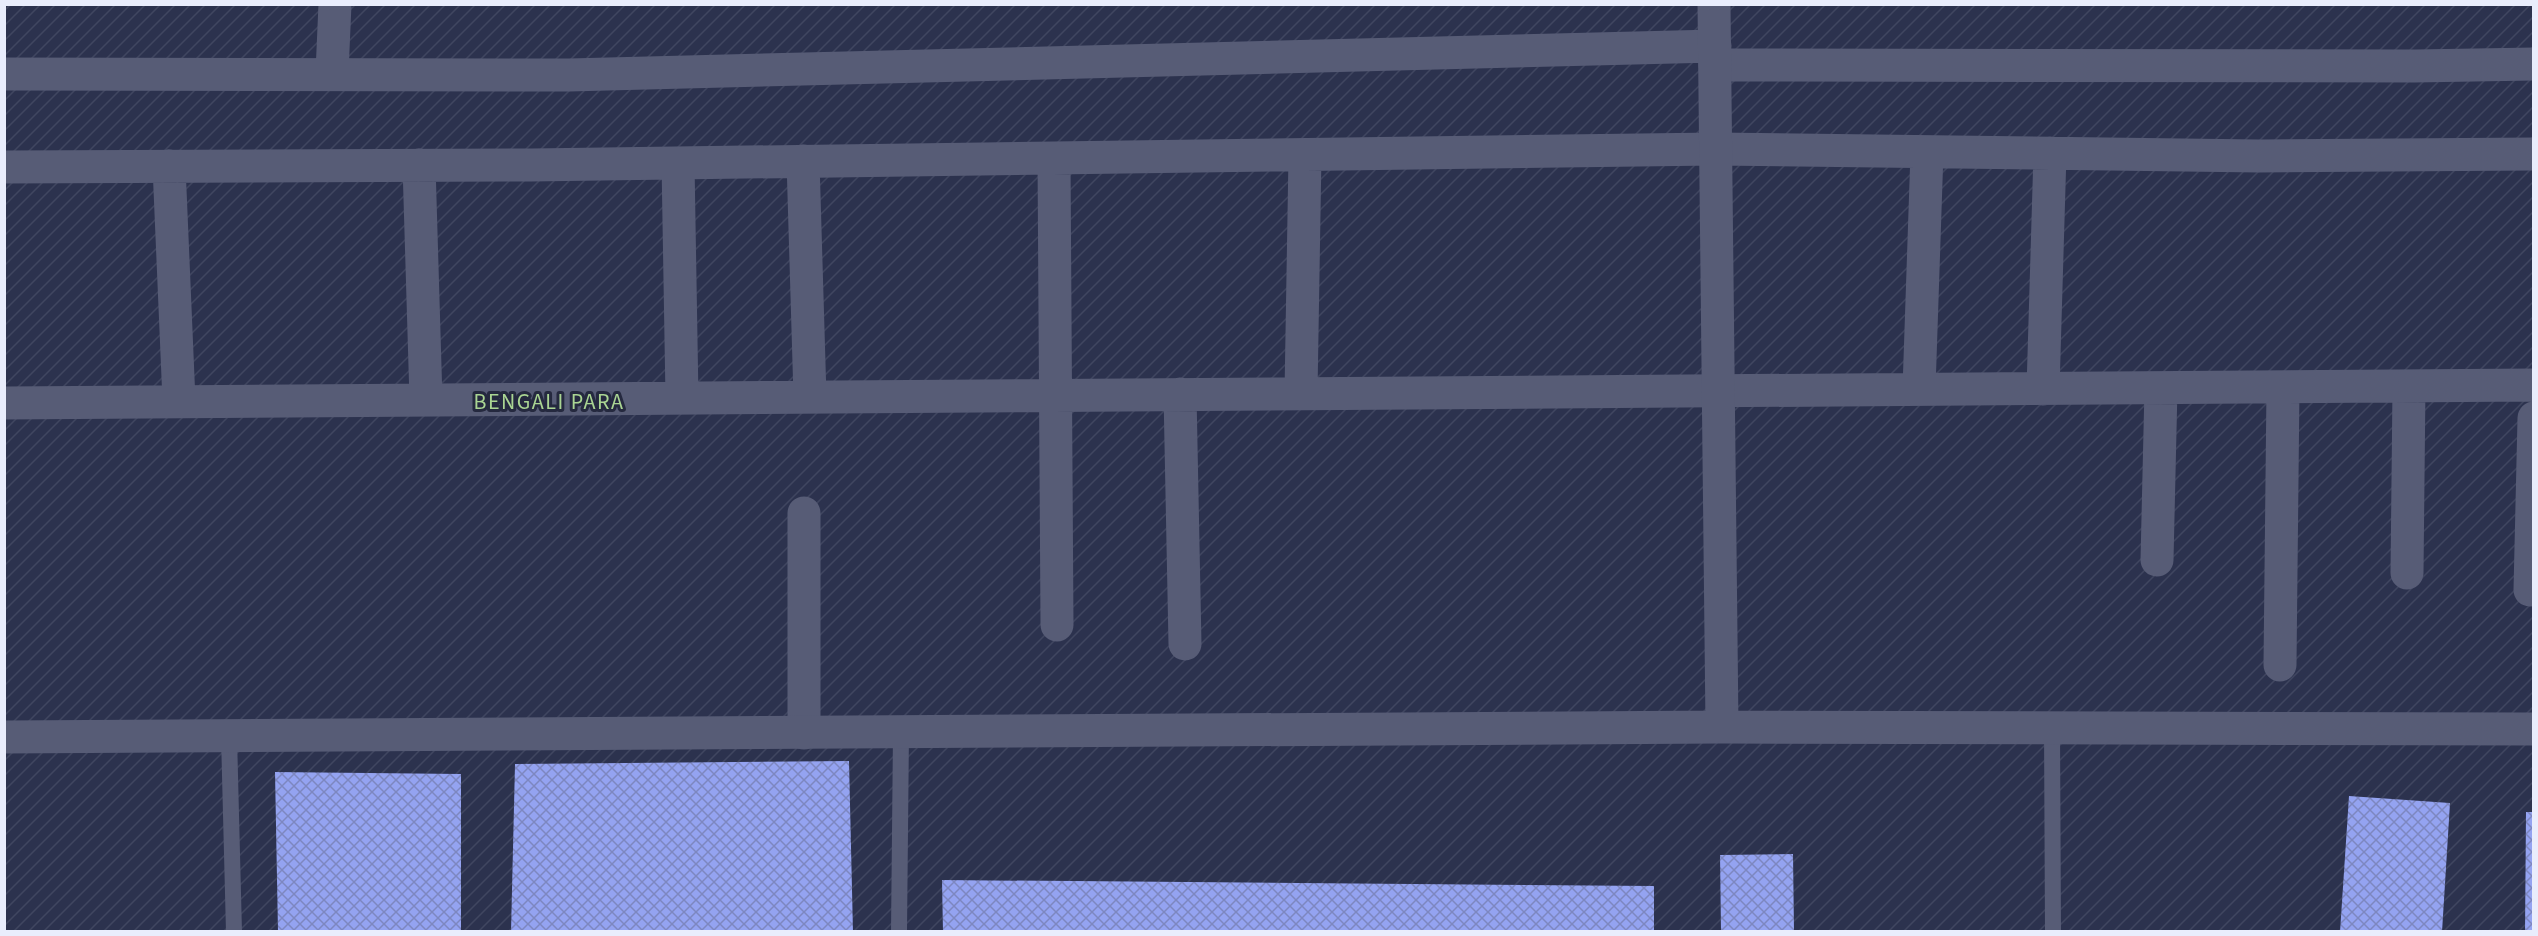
<svg xmlns="http://www.w3.org/2000/svg" width="2538" height="936" font-family="'Source Sans 3',sans-serif">
	<defs>
		<pattern id="industrial-furrows" width="10" height="10" patternUnits="userSpaceOnUse" patternTransform="scale(1.5)"><rect width="10" height="10" fill="#2c324e"/><path d="M-1 1l2-2M0 10L10 0M9 11l2-2" fill="none" stroke="#404660"/></pattern>
		<pattern id="building-cross-hatch" width="8" height="8" patternUnits="userSpaceOnUse" patternTransform="scale(1.5)"><rect width="8" height="8" fill="#94a3f1"/><path d="M0 0l8 8M0 8l8-8" fill="none" stroke="#7d87c0"/></pattern>
	</defs>
	<rect width="100%" height="100%" fill="#25293f"/>
	<!-- industrial -->
	<path fill="url(#industrial-furrows)" d="M5,5h2528v926l-2528,1z"/>
	<!-- building -->
	<path fill="url(#building-cross-hatch)" d="M849,761l4,171h-342l4,-168z
		M275,772l186,2v158h-183z
		M2349,796l101,7 -8,129h-102z
		M2526,812h8v120h-9z
		M1793,854l1,78h-73l-1,-77z
		M942,880l712,6v46h-711z"/>
	<g fill="none" stroke-linecap="round" stroke-linejoin="round">
		<!-- service -->
		<path stroke="#575c76" stroke-width="16" d="M2052,728l1,204
			M229,736l5,196
			M899,932l2,-200"/>
		<!-- minor -->
		<path stroke="#575c76" stroke-width="33" d="M1715,65l700,1 119,-2
			M332,73l3,-69
			M4,74l565,1 1146,-29
			M1054,158l3,467
			M803,161l7,236
			M678,163l4,235
			M419,165l7,235
			M169,166l10,235
			M4,167l527,-2 1185,-16 543,7 275,-2
			M1919,389l8,-237
			M2043,389l7,-236
			M1301,393l4,-238
			M1180,394l5,250
			M4,403l2530,-18
			M804,513v220
			M2157,560l4,-172
			M2407,573l2,-187
			M2530,590l4,-172
			M2280,665l3,-278"/>
		<!-- tertiary -->
		<path stroke="#575c76" stroke-width="33" d="M1714,4l8,723
			M4,737l1718,-10 812,2"/>
	</g>
	<g text-anchor="middle" dominant-baseline="central" stroke-width="6" stroke-linejoin="round" paint-order="stroke">
		<!-- neighbourhood labels -->
		<g font-size="22" letter-spacing="1.5" fill="#aad593" stroke="#25293f">
			<text x="549" y="402">BENGALI PARA</text>
		</g>
	</g>
	<!-- border -->
	<rect width="2538" height="936" fill="none" stroke="#e9edfc" stroke-width="12"/>
</svg>
